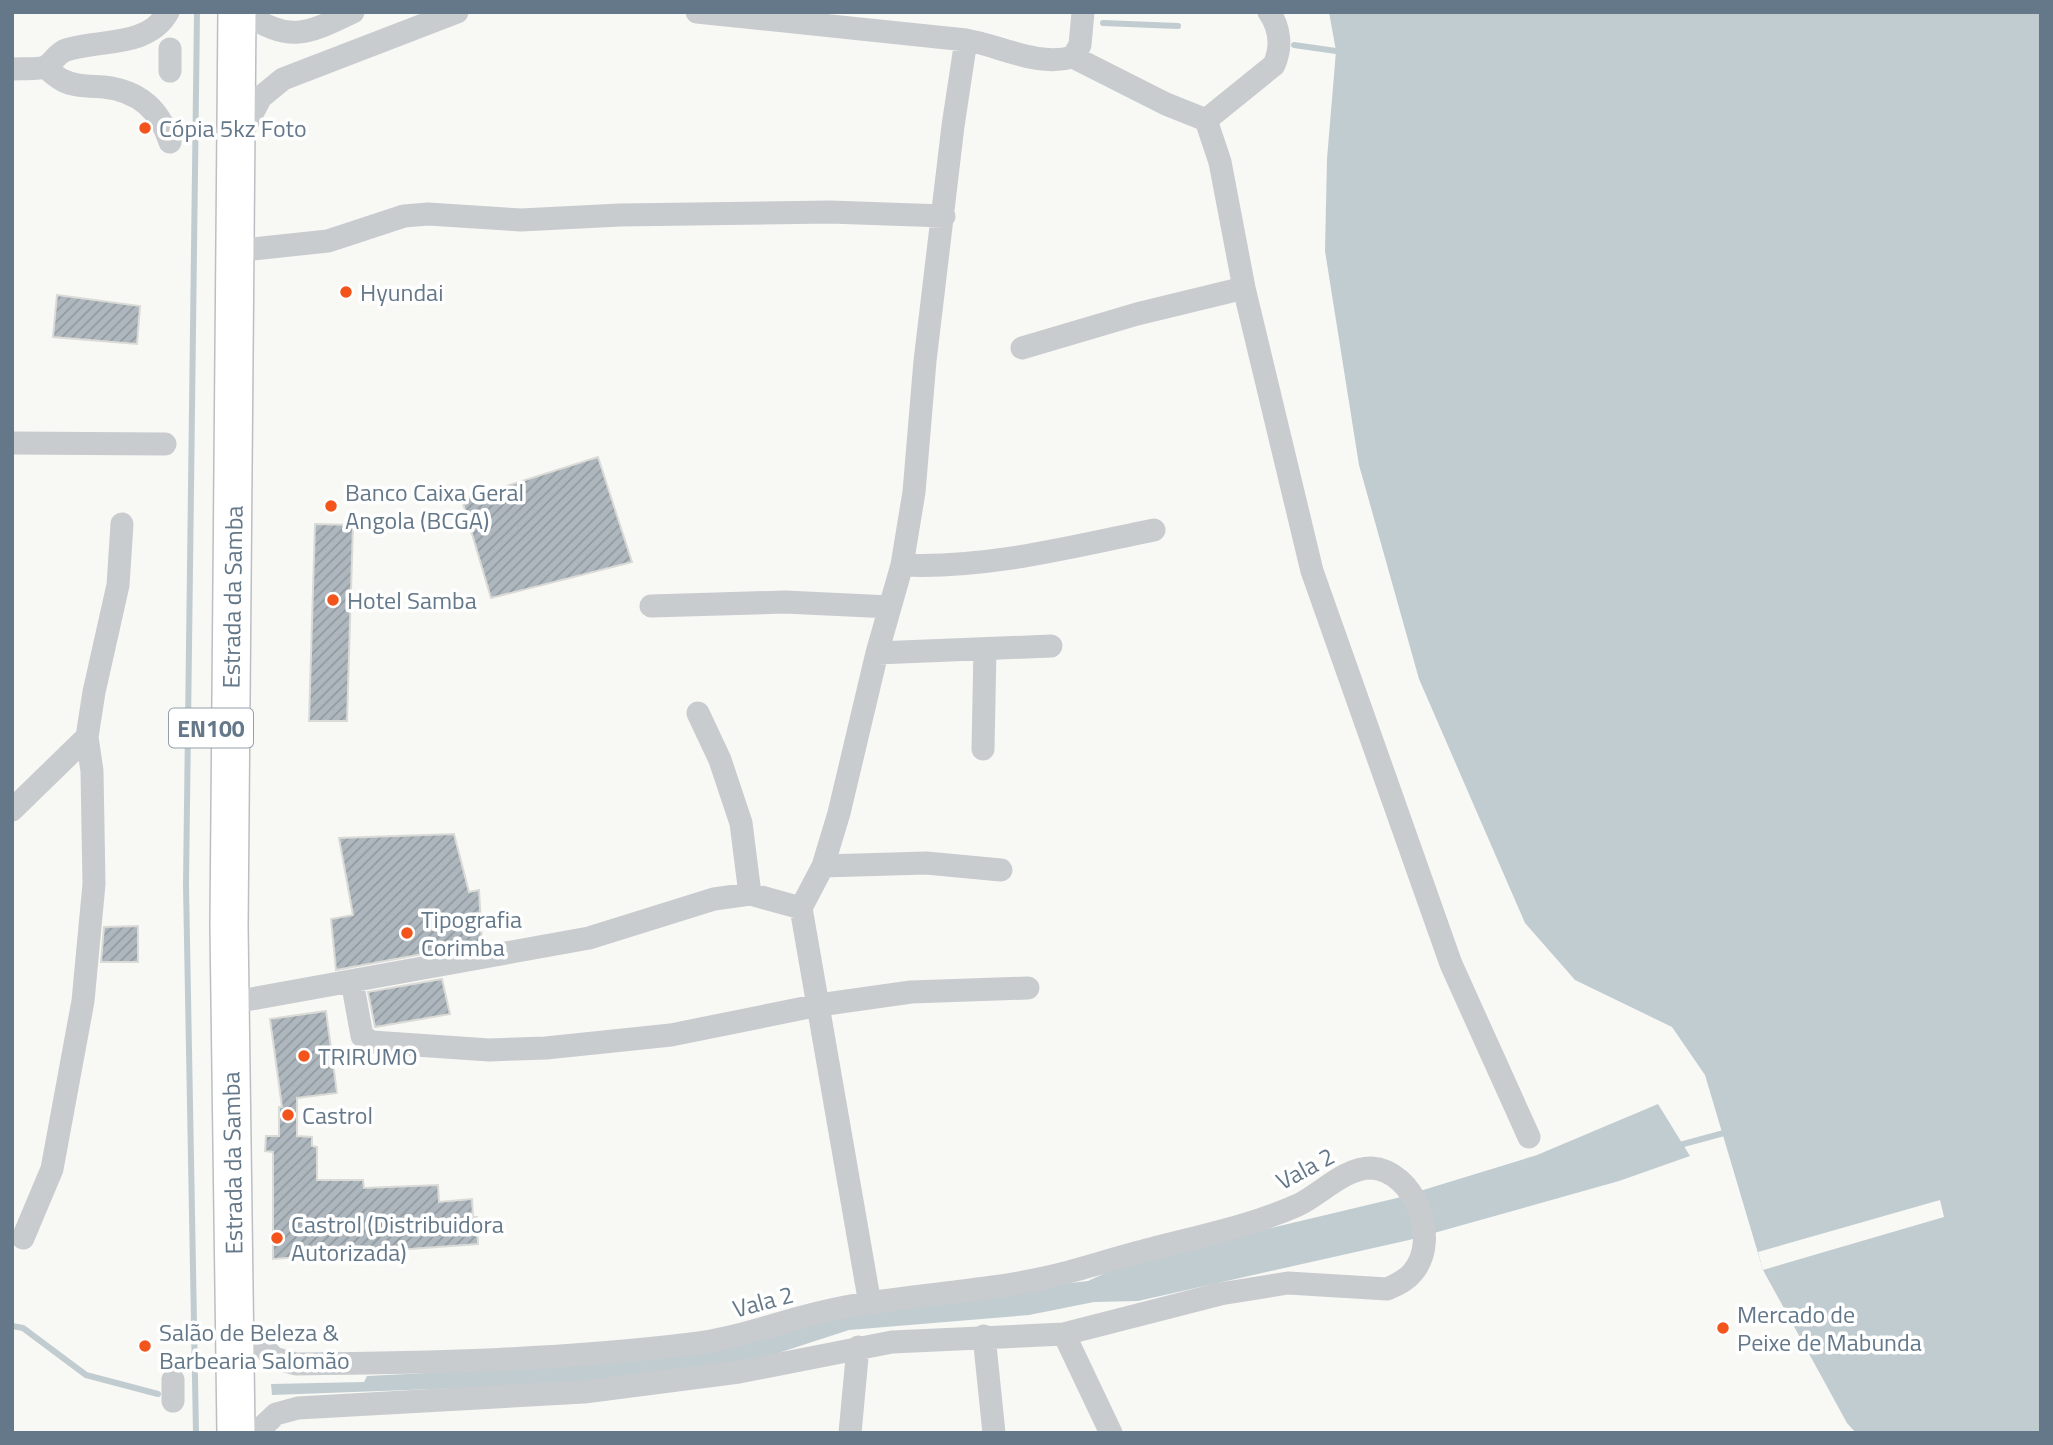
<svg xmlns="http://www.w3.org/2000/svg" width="2053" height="1445" font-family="'Titillium Web',sans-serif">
	<defs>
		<pattern id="building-hatch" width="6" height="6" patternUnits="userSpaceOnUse" patternTransform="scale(1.75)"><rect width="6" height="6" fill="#aeb7bd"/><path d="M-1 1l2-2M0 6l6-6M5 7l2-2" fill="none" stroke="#919a9f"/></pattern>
	</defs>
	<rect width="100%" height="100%" fill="#f8f8f5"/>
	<!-- water -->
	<path fill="#c1ccd1" d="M1329,12h712v1421h-185l-9,-10 -84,-153 -58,-195 -33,-48 -97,-47 -50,-57 -106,-244 -60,-214 -34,-214 2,-92 9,-108z
		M1658,1104l32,52 -71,25 -210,59 -271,61 -44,1 -65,13 -180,15 -102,33 -180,21 -295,11 -1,-11 93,-2 3,-6 199,-10 277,-55 245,-30 41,-19 268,-64 140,-43z"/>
	<!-- pier -->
	<path fill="#f8f8f5" d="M1940,1200l4,17 -181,53 -5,-18z"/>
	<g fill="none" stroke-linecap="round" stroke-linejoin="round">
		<!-- stream -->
		<path stroke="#c1ccd1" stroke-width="6" d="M1103,23l75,3
			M1294,45l42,6
			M1676,1146l48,-13
			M12,1326l11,2 63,47 72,19
			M196,1433l-10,-548 11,-873"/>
	</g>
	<!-- building -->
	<path fill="url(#building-hatch)" stroke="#dadad7" stroke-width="2" d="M57,295l83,11 -3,38 -84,-7z
		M598,457l34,105 -141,36 -29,-98z
		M315,524l38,1 -6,196h-38z
		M454,834l15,58 10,-2 3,53 -146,27 -5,-51 22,-4 -14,-77z
		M138,926v36h-37l3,-35z
		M442,979l8,35 -75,13 -7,-35z
		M326,1011l11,82 -40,5v38l15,1v9l5,1v33h46l1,8 74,-3 1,17 33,-3 1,18h4l1,27 -205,15v-107l-8,-1 1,-15h13v-29h3l-12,-88z"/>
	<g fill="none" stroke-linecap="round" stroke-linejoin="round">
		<defs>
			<path id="primary" d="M236,1433l-7,-507 8,-914"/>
		</defs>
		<!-- primary casing -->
		<use href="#primary" stroke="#bbbfc3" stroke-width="40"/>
		<!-- street -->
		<path stroke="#c8cccf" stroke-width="23" d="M243,12c46,30 61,24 110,0
			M697,12l269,28c36,6 71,27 107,17l7,-12 3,-33
			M1269,12c11,16 13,35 5,53l-68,55 14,42 24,126 68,283 139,393 78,173
			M170,49v22
			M1073,57l93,47 40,16
			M45,67c5,4 11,10 17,13 13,7 28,6 42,7 35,4 56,23 66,55
			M12,69c9,-1 25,1 33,-2 8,-4 12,-14 21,-17 33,-11 82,-2 102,-38
			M241,135l20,-38 22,-18 174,-67
			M234,251l94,-10 76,-25 24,-2 93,6 99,-5 210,-3 114,4
			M1022,348l115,-34 107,-26
			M12,443l153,1
			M902,565c85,4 169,-18 252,-35
			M651,606l134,-4 105,5
			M877,653l174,-7
			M698,713l22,47 21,63 9,71
			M983,749l2,-100
			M12,810l75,-73
			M823,866l103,-3 75,7
			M352,981l10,55 10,6 117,8 57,-2 125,-13 148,-30 92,-13 117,-4
			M229,1003l360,-65 125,-39 36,-5 51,14
			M23,1238l29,-69 31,-168 11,-117 -2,-113 -5,-34 7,-45 24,-107 4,-61
			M870,1304l-69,-396 22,-42 16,-53 38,-160 25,-88 12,-73 11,-131 28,-235 13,-86
			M234,1317l40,41 22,6c132,-1 264,-4 395,-20 53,-6 102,-28 154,-37 69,-13 140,-15 208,-31 33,-8 65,-19 98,-27 49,-13 100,-23 147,-44 23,-11 46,-37 73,-37 43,2 70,71 42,104 -7,9 -17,13 -26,17l-99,-6 -68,11 -156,40 -172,8 -153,30 -155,20 -286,16 -22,6 -20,19
			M1064,1334l47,99
			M984,1336l10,97
			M173,1380v21
			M850,1433l8,-86"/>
		<!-- primary -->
		<use href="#primary" stroke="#fff" stroke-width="37"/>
	</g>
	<!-- markers -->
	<g fill="#f2541b" stroke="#fff" stroke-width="2.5">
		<circle cx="145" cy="128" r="7"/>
		<circle cx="346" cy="292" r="7"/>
		<circle cx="331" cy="506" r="7"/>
		<circle cx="333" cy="600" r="7"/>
		<circle cx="407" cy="933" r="7"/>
		<circle cx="304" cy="1056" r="7"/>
		<circle cx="288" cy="1115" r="7"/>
		<circle cx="277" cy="1238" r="7"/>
		<circle cx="1723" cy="1328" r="7"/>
		<circle cx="145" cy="1346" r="7"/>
	</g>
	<g text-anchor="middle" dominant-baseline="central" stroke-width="7" stroke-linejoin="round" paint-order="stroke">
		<!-- shield labels -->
		<rect fill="#fff" stroke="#92a0ac" stroke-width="2" x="169" y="708.5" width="84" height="39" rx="5"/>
		<g font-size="23" font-weight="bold" fill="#647889">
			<text x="211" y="728">EN100</text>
		</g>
		<!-- poi labels -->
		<g font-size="24" fill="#647889" stroke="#fff" text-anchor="start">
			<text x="159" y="128">Cópia 5kz Foto</text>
			<text x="360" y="292">Hyundai</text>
			<text x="345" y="492">Banco Caixa Geral<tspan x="345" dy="28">Angola (BCGA)</tspan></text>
			<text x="347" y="600">Hotel Samba</text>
			<text x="421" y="919">Tipografia<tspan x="421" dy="28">Corimba</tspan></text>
			<text x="318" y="1056">TRIRUMO</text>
			<text x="302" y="1115">Castrol</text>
			<text x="291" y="1224">Castrol (Distribuidora<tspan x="291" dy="28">Autorizada)</tspan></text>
			<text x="1737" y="1314">Mercado de<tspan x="1737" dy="28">Peixe de Mabunda</tspan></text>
			<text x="159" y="1332">Salão de Beleza &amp;<tspan x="159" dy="28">Barbearia Salomão</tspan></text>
		</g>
		<!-- street labels -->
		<g font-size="24" fill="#647889" stroke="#fff">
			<text transform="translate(232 597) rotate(-89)">Estrada da Samba</text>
			<text transform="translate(232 1163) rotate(-91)">Estrada da Samba</text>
			<text transform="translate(1305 1168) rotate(-28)">Vala 2</text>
			<text transform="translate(763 1301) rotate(-15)">Vala 2</text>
		</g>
	</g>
	<!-- border -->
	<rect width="2053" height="1445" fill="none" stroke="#647889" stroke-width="28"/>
</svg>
